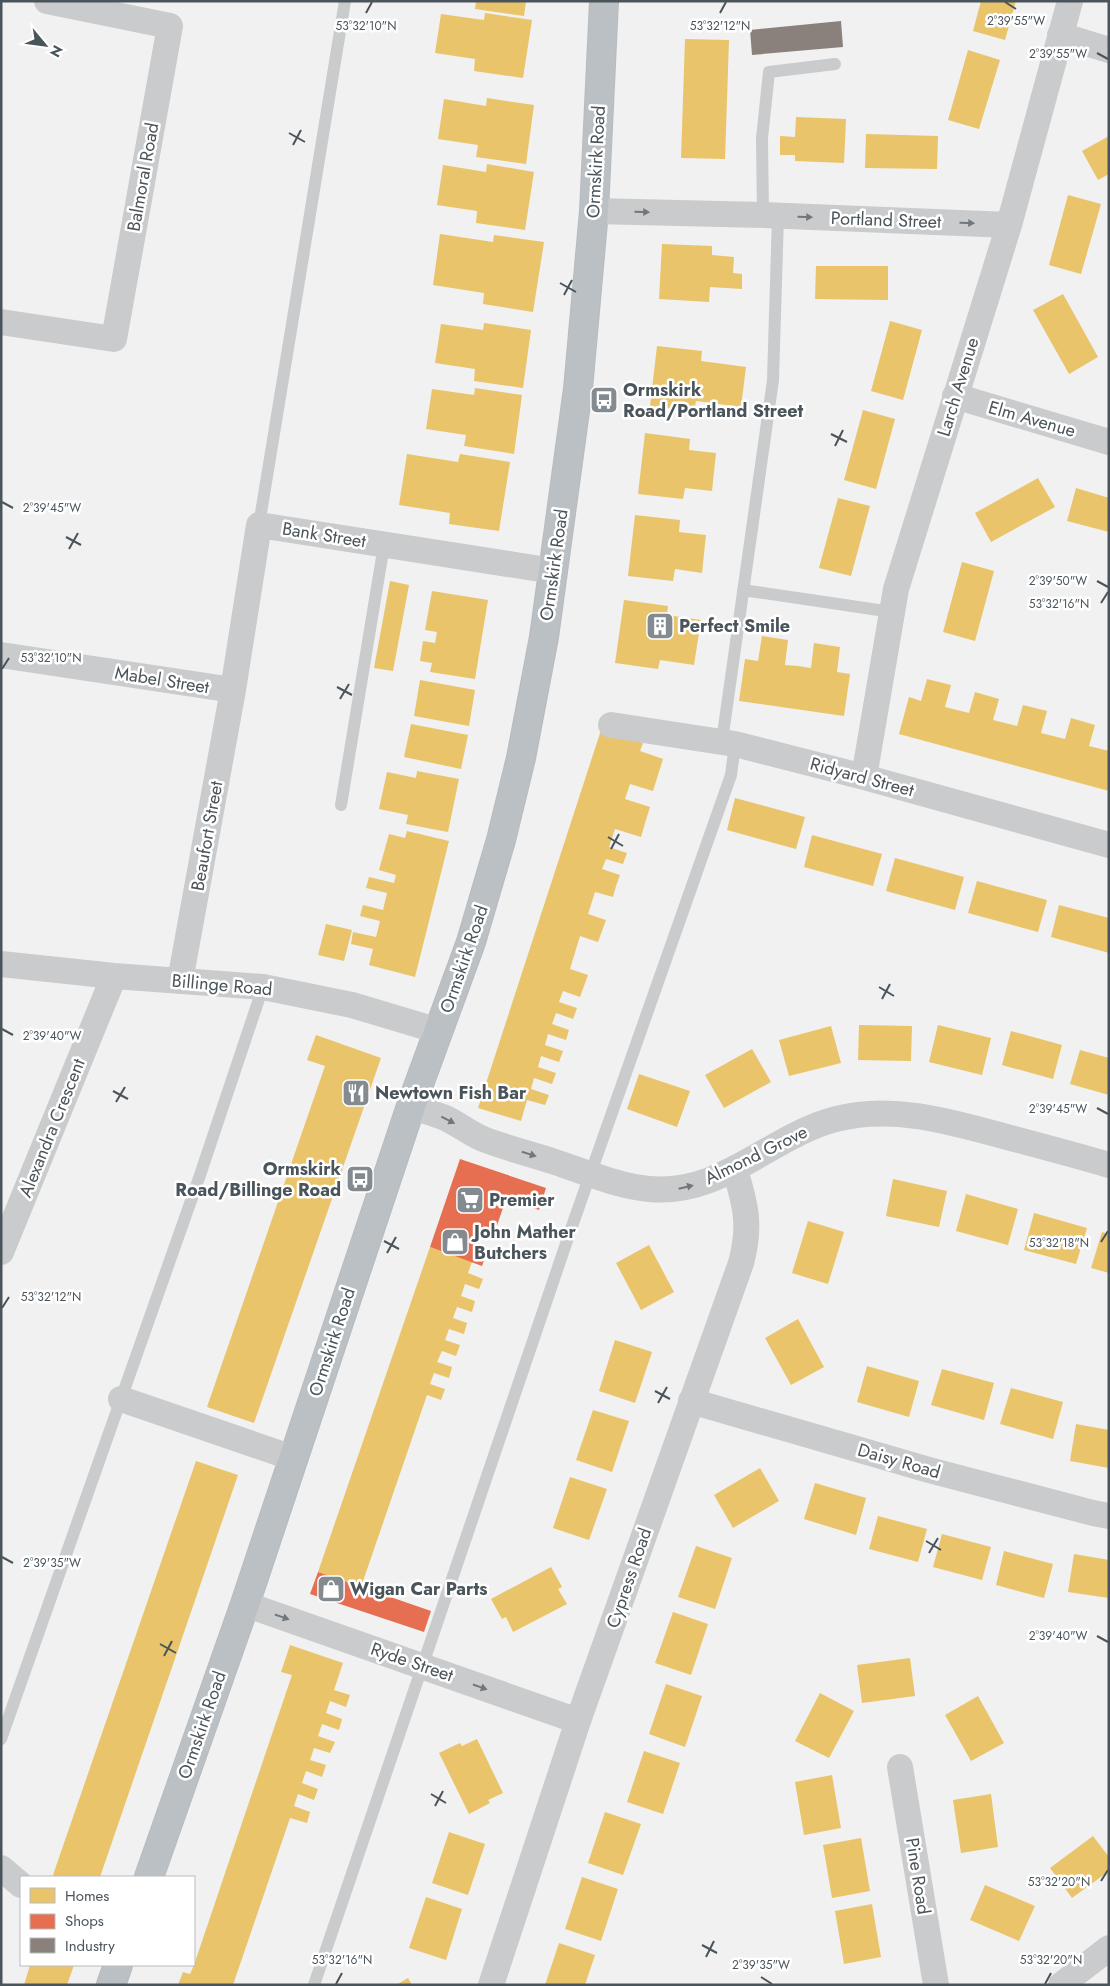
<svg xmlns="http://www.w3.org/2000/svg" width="1110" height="1986" font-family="Jost,sans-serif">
	<rect width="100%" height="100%" fill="#f1f1f1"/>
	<!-- homes -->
	<path fill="#e9c46a" d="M476,1h50l-2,15 -49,-7z
		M981,1h35l-11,39 -32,-9z
		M485,13l47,7 -9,58 -49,-7 1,-12 -40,-6 6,-39 43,6z
		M685,39l44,1 -4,119 -44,-1z
		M968,50l32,10 -21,69 -31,-9z
		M487,98l47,7 -8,59 -50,-7 2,-12 -40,-6 6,-40 42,7z
		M796,117l50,2 -2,44 -49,-2v-6h-15v-19l15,1z
		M866,134l72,2 -1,33 -72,-1z
		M1109,136v38l-11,6 -16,-29z
		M487,164l47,8 -9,58 -49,-7 1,-12 -40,-6 6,-40 43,7z
		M1068,195l33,9 -20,70 -32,-9z
		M440,234l53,8 1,-7 50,7 -11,70 -50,-8 1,-11 -51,-8z
		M662,244l50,2v9l22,2 -1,16 9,1v15l-32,-2 -1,15 -50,-3z
		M816,266h72v34l-73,-1z
		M1063,294l35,63 -29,17 -36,-64z
		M890,321l32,9 -19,70 -32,-9z
		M484,323l47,7 -8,58 -49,-7 1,-12 -40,-6 6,-39 42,6z
		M657,346l45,5 -1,10 45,6 -5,40 -45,-6 -2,10 -44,-5z
		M475,388l47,7 -8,59 -50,-8 2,-11 -40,-6 6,-40 42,6z
		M863,410l32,9 -19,70 -32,-9z
		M645,433l45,6 -1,11 27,3 -4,38 -27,-3 -2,11 -45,-5z
		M407,454l51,8 2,-8 50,8 -11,69 -50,-7 1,-11 -51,-8z
		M1038,478l17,29 -64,35 -16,-29z
		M1076,488l33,10v34l-42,-11z
		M838,498l32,8 -19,70 -32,-8z
		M635,515l45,5 -1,12 27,3 -4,38 -27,-4 -2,12 -45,-5z
		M962,562l32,9 -19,70 -32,-9z
		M390,581l19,4 -16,86 -19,-3z
		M432,591l56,9 -13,79 -45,-7 2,-9 -12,-2 3,-20 12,2 2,-11 -12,-2z
		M624,600l44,6 -1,9 34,5 -7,45 -34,-5 -2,9 -43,-6z
		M762,636l26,4 -3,25 13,1 13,2 3,-25 26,4 -3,25 13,2 -6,42 -105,-15 6,-42 13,2z
		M927,679l24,6 -6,22 24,6 6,-21 24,7 -6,21 24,6 6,-21 24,6 -6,22 24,6 6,-21 24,7 -6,21 20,5v40l-210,-57 10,-37 12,4z
		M420,680l55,10 -6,36 -55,-10z
		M411,724l57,11 -7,34 -57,-12z
		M601,730l42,13 -3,8 23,8 -10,32 -23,-7 -5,15 25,8 -5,16 -4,14 -26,-8 -6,18 18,6 -4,11 -17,-5 -4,10 18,6 -4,11 -3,11 -18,-5 -7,22 18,6 -8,22 -18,-6 -10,33 18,6 -8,22 -17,-6 -4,11 18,6 -4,11 -17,-6 -4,11 17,6 -3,10 -18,-6 -3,11 18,6 -4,11 -18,-6 -3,11 18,6 -4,11 -18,-6 -3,11 18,6 -4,10 -18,-5 -6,21 -43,-13z
		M417,771l42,8 -11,53 -42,-8 2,-9 -29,-6 8,-37 29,6z
		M735,798l70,19 -9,32 -69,-19z
		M407,831l42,10 -34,136 -46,-12 4,-16 -22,-5 2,-12 23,5 4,-16 -20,-5 3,-11 20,5 4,-17 -21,-5 3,-11 25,6 2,-8 -17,-5 10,-36 16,4z
		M812,835l70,19 -9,32 -69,-19z
		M895,858l69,19 -9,33 -69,-19z
		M977,881l70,19 -9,32 -70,-19z
		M1059,905l50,13v35l-58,-16z
		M326,924l26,6 -8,31 -26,-6z
		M859,1025l53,1 -1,35 -53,-1z
		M938,1025l53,13 -9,37 -53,-13z
		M831,1026l10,37 -52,13 -10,-36z
		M1011,1031l51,14 -9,34 -51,-14z
		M316,1035l65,23 -127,365 -47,-16 118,-341 -18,-6z
		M752,1049l19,33 -47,26 -19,-33z
		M1080,1050l29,8v37l-39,-11z
		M639,1074l51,17 -13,36 -50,-18z
		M893,1179l54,12 -8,36 -53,-11z
		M966,1194l52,15 -10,36 -52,-14z
		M1034,1213l53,15 -11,36 -52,-14z
		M808,1221l36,11 -16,52 -36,-11z
		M1102,1232l7,2v39l-18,-5z
		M649,1245l25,47 -33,18 -25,-47z
		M430,1247l42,15 -4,11 15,6 -4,10 -14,-5 -4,12 14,5 -3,11 -15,-5 -4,11 14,5 -3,11 -15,-5 -4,11 15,5 -4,11 -14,-5 -5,11 15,5 -3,11 -15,-5 -4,11 15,5 -4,11 -14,-5 -66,192 -43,-15z
		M798,1319l26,48 -33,18 -26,-47z
		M615,1340l37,12 -17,51 -36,-12z
		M867,1366l52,15 -10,36 -52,-15z
		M942,1369l52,14 -10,37 -53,-15z
		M1011,1388l52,14 -10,37 -53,-15z
		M593,1410l36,11 -17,51 -36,-12z
		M1076,1424l33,6v38l-39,-7z
		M196,1461l42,14 -138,402h-45l-2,-2z
		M760,1468l19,33 -46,27 -19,-33z
		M570,1477l37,12 -18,51 -36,-12z
		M815,1483l51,15 -10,37 -52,-16z
		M878,1516l49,13 -9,33 -49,-13z
		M942,1534l49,13 -9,33 -49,-13z
		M696,1546l36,12 -17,51 -37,-12z
		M1004,1551l49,13 -9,34 -48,-13z
		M1074,1554l35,6v38l-41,-6z
		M551,1567l11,20 -4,2 9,15 -54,28 -7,-15 -4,2 -11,-20z
		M673,1612l35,12 -17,51 -36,-12z
		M290,1645l53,18 -9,27 16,5 -4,12 -16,-6 -4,12 16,6 -3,11 -17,-6 -4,12 17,6 -5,11 -16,-5 -4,12 16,5 -4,12 -16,-6 -4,12 16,6 -4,11 -16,-6 -4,12 16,6 -3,11 -17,-5 -57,167h-55l5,-13 7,2 4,-9 98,-290 -11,-3z
		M910,1658l5,38 -53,7 -5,-38z
		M666,1684l36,12 -17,51 -36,-13z
		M820,1693l34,18 -25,47 -34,-17z
		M978,1696l26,47 -33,18 -26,-46z
		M477,1739l26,54 -15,7 2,3 -21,11 -30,-61 21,-10 2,3z
		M644,1751l36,12 -17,51 -36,-12z
		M832,1775l9,53 -37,7 -9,-53z
		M991,1794l7,53 -37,6 -8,-53z
		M605,1812l36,12 -18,51 -35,-12z
		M449,1832l36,12 -17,51 -36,-12z
		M1093,1836l16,21v14l-37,27 -22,-30z
		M861,1838l9,53 -38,7 -9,-53z
		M582,1877l36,12 -17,52 -36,-12z
		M985,1885l50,21 -16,35 -49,-21z
		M426,1897l36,12 -16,51 -37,-12z
		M872,1904l9,53 -37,7 -9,-53z
		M559,1943l36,12 -10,30h-40z
		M30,1965h44l-7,20h-43z
		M408,1978l4,7h-16z"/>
	<!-- shops -->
	<path fill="#e76f51" d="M460,1159l86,29 -7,22 -43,-15 -4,9 11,4 -8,23 -11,-4 -7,22 10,3 -5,14 -52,-19z
		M318,1572l113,39 -7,21 -114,-38z"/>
	<!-- industry -->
	<path fill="#8a817c" d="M841,21l2,26 -91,8 -2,-25z"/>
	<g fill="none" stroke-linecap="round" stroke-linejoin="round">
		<defs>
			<path id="highway" d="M149,1877l96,-273 166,-498 60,-164 30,-102 20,-82 23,-121 34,-248 16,-178 10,-210
				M111,1985l7,-20"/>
		</defs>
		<!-- highway casing -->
		<use href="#highway" stroke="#b7bbbf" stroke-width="30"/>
		<!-- lane -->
		<path stroke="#c9cbcc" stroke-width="12" d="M763,215l-1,-77 7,-66 66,-8
			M259,525l86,-524
			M743,590l149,22
			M722,741l51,-361 5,-164
			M341,805l43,-260
			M1,1739l198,-561 64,-191
			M314,1985l257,-756 160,-454 4,-31"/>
		<!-- street -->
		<path stroke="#c9cbcc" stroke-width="26" d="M1060,35l49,15
			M594,211l169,4 246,10
			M1,322l113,17 56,-313 -123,-25
			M955,396l154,46
			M1,655l232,35
			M611,725l124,19 129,33 245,68
			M864,777l32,-188 113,-364 61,-224
			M1,964l113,12 149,11 89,18 87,26
			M180,981l53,-291 26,-165 294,46
			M411,1106c11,4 22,7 32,11 14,6 26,16 40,22 23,9 48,15 72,23 30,10 62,24 94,27 73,7 121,-53 187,-70 57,-15 116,3 171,18 34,9 68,18 102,28
			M1,1252l113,-276
			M121,1399l172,59
			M691,1401l238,69 164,43 16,3
			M245,1604l333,117
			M900,1767l36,218
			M1,1868l20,17
			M491,1985l87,-264 163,-458c10,-37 5,-57 -6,-93
			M1061,1985l48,-37"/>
		<!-- highway -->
		<use href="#highway" stroke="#bbc0c4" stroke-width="28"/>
	</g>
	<!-- one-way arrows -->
	<defs><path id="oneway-solid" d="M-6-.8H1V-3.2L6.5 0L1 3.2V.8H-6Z" transform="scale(1.25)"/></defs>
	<g fill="#70787d">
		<use href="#oneway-solid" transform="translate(642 212) rotate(1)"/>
		<use href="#oneway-solid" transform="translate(805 217) rotate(2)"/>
		<use href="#oneway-solid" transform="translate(967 223) rotate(2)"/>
		<use href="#oneway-solid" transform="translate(448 1120) rotate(27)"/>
		<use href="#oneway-solid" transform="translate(529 1154) rotate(18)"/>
		<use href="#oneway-solid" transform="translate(686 1187) rotate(-13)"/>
		<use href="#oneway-solid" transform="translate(282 1617) rotate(19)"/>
		<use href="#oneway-solid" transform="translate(480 1687) rotate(19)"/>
	</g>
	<!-- ticks -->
	<path fill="none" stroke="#4a545b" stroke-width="2" d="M1005,2l11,7M366,13l6,-11M720,13l6,-11M1097,53l11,6M289,133l16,9M293,145l8,-15M560,283l16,9M564,295l8,-15M831,434l16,8M835,446l8,-16M2,502l11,6M66,537l15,8M69,549l9,-16M1097,581l11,6M1101,603l7,-11M2,669l7,-11M337,687l15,8M340,699l9,-15M608,837l15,9M611,849l8,-15M879,987l15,9M882,999l8,-15M2,1029l11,6M113,1091l15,8M116,1102l9,-15M1097,1108l11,6M384,1241l15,8M1101,1242l7,-11M387,1253l9,-16M2,1308l7,-11M655,1391l15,8M658,1403l9,-16M926,1541l15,9M929,1553l9,-15M2,1557l11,6M1097,1636l11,6M160,1644l16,9M164,1656l8,-15M431,1794l15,9M435,1806l8,-15M1101,1881l7,-11M702,1945l15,8M706,1957l8,-16M761,1977l11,7M336,1984l6,-11M1045,1984l6,-11"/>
	<!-- icons -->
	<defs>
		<symbol id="bus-square" viewBox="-11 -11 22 22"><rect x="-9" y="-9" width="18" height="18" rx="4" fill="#848b90" stroke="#fff"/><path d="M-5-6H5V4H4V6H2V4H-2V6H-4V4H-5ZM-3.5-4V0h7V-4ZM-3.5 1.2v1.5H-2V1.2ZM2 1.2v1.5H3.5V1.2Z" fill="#fff"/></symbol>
		<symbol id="building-square" viewBox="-11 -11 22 22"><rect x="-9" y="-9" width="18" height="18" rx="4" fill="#848b90" stroke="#fff"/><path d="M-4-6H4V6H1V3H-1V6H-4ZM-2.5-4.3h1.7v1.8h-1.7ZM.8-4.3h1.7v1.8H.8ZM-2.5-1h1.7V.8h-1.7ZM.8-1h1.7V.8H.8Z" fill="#fff"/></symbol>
		<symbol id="restaurant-square" viewBox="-11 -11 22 22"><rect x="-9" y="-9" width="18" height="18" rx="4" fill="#848b90" stroke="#fff"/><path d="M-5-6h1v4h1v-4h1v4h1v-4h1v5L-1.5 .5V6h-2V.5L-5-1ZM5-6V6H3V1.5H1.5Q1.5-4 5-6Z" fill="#fff"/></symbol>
		<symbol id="supermarket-square" viewBox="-11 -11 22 22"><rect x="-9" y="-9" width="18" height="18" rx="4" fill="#848b90" stroke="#fff"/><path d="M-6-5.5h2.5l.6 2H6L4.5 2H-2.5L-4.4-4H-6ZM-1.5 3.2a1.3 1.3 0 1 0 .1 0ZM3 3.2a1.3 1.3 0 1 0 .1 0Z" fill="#fff"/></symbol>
		<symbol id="shop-square" viewBox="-11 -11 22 22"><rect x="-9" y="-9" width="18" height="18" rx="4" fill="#848b90" stroke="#fff"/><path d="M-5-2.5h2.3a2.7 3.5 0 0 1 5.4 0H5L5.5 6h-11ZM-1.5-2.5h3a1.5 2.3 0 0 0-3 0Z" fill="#fff"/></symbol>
	</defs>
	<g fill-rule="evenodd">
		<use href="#bus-square" x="588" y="384" width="32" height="32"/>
		<use href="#building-square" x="644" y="610" width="32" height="32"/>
		<use href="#restaurant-square" x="340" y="1077" width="32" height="32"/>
		<use href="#bus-square" x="344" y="1163" width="32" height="32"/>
		<use href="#supermarket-square" x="454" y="1184" width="32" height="32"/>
		<use href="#shop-square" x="439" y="1226" width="32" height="32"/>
		<use href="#shop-square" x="315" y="1573" width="32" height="32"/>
	</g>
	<g text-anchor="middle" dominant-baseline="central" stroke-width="5" stroke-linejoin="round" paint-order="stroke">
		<!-- street labels -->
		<g font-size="18" fill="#4a545b" stroke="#fff">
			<text transform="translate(596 162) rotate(-87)">Ormskirk Road</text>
			<text transform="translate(143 177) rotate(-80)">Balmoral Road</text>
			<text transform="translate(886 220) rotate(2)">Portland Street</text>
			<text transform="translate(958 387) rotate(-73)">Larch Avenue</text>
			<text transform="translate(1032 419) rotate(16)">Elm Avenue</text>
			<text transform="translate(324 535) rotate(9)">Bank Street</text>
			<text transform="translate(554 565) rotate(-82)">Ormskirk Road</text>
			<text transform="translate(162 680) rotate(9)">Mabel Street</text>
			<text transform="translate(862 777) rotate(15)">Ridyard Street</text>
			<text transform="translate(207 836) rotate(-80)">Beaufort Street</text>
			<text transform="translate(464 959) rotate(-71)">Ormskirk Road</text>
			<text transform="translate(222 985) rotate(5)">Billinge Road</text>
			<text transform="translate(52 1128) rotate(-68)">Alexandra Crescent</text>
			<text transform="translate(756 1155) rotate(-26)">Almond Grove</text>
			<text transform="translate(332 1342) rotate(-72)">Ormskirk Road</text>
			<text transform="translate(899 1461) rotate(16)">Daisy Road</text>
			<text transform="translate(629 1578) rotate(-71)">Cypress Road</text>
			<text transform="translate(412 1662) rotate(19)">Ryde Street</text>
			<text transform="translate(202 1725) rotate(-71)">Ormskirk Road</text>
			<text transform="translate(918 1876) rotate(81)">Pine Road</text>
		</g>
		<!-- poi labels -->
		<g font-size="18" font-weight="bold" fill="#4a545b" stroke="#fff" text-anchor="start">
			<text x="623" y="390">Ormskirk<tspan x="623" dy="21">Road/Portland Street</tspan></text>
			<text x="679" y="626">Perfect Smile</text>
			<text x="375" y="1093">Newtown Fish Bar</text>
			<text x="341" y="1169" text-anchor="end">Ormskirk<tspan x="341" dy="21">Road/Billinge Road</tspan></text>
			<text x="489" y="1200">Premier</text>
			<text x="474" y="1232">John Mather<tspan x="474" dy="21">Butchers</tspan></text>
			<text x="350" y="1589">Wigan Car Parts</text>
		</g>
	</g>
	<g font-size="12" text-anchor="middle" fill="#4a545b" stroke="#fff" stroke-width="5" stroke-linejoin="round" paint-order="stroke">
		<text x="1016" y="25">2°39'55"W</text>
		<text x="366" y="30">53°32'10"N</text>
		<text x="720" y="30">53°32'12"N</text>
		<text x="1058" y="58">2°39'55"W</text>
		<text x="52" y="512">2°39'45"W</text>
		<text x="1058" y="585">2°39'50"W</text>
		<text x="1059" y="608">53°32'16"N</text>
		<text x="51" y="662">53°32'10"N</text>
		<text x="52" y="1040">2°39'40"W</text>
		<text x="1058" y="1113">2°39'45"W</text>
		<text x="1059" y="1247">53°32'18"N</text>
		<text x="51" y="1301">53°32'12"N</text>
		<text x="52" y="1567">2°39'35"W</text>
		<text x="1058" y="1640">2°39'40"W</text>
		<text x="1059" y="1886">53°32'20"N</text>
		<text x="342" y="1964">53°32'16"N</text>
		<text x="1051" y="1964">53°32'20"N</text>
		<text x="761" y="1969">2°39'35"W</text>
	</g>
	<!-- border -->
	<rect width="1110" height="1986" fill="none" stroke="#4a545b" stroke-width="5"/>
	<!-- legend -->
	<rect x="20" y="1876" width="175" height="90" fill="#ffffff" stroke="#b7bbbd"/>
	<rect x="30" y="1888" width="25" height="15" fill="#e9c46a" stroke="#b7bbbd"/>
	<text x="65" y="1901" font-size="15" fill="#4a545b">Homes</text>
	<rect x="30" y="1914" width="25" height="15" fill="#e76f51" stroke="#b7bbbd"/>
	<text x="65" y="1926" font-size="15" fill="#4a545b">Shops</text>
	<rect x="30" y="1938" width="25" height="15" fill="#8a817c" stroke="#b7bbbd"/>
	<text x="65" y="1951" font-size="15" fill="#4a545b">Industry</text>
	<!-- north arrow -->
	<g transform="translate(45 45) rotate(119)" stroke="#ffffff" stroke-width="4" paint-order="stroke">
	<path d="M0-4L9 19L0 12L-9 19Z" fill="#4a545b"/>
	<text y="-8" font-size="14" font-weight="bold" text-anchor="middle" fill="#4a545b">N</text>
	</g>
</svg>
